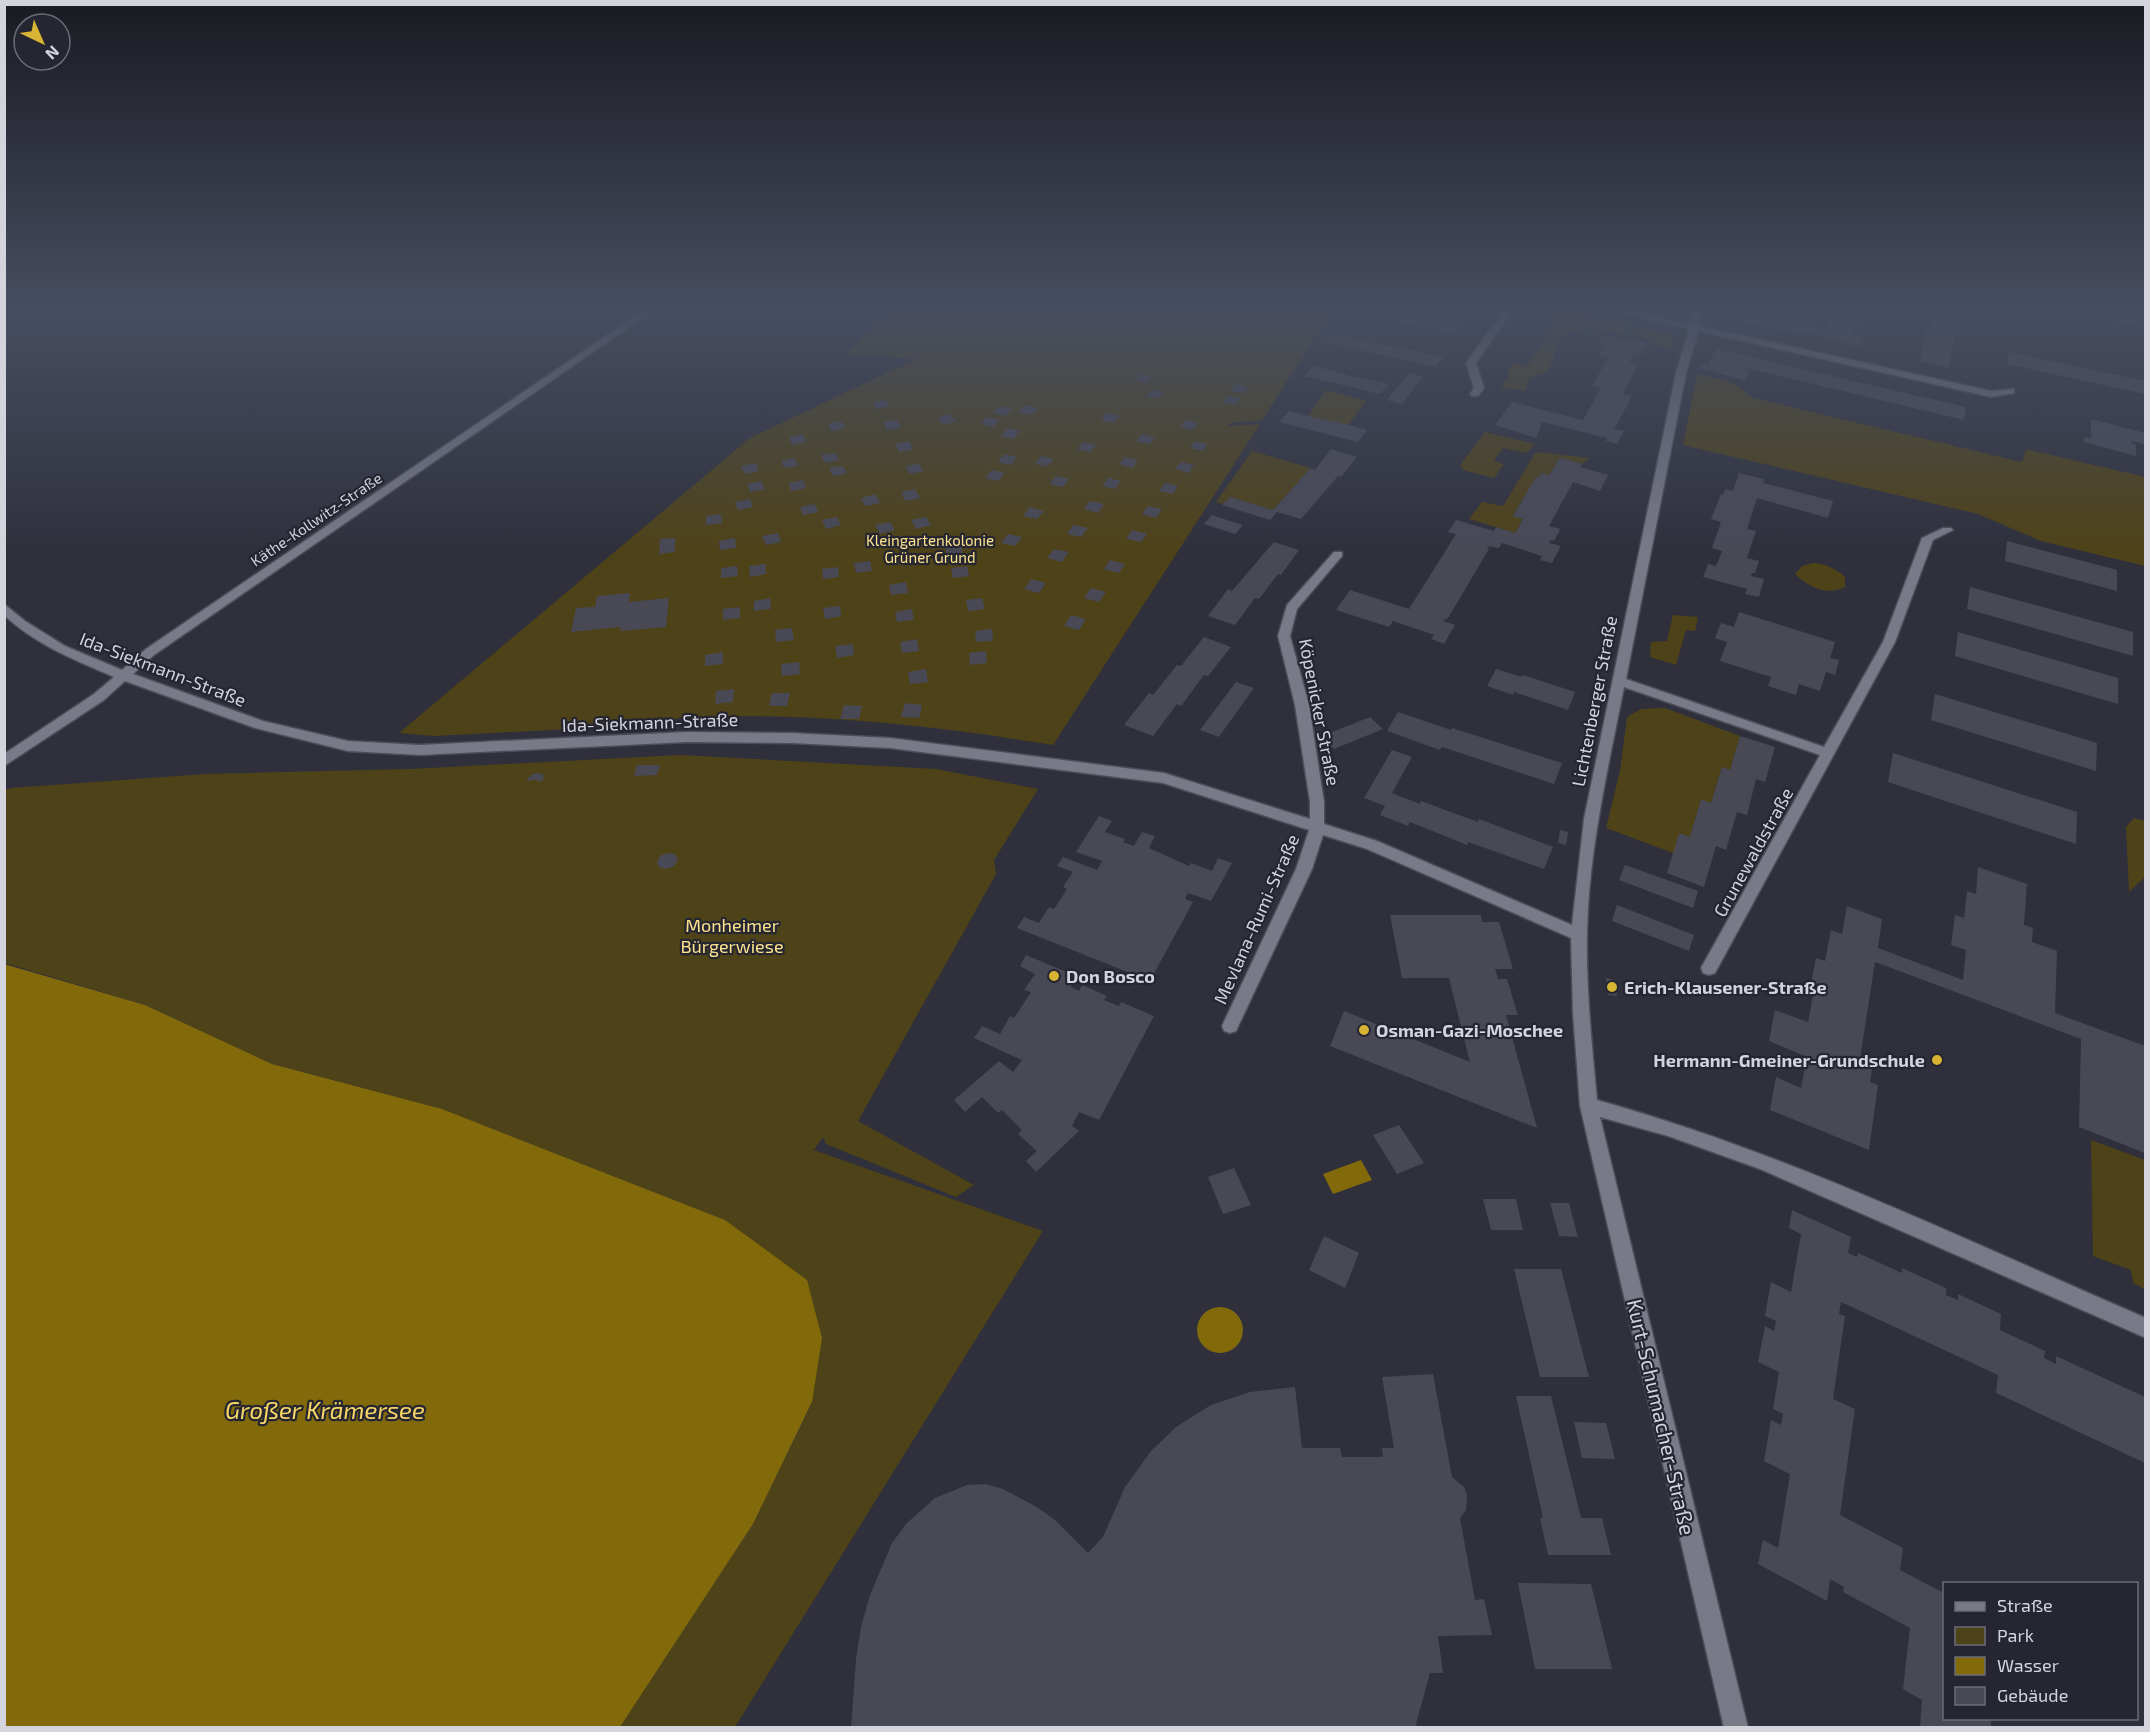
<svg xmlns="http://www.w3.org/2000/svg" width="2150" height="1732" font-family="'Exo 2',sans-serif">
	<rect width="100%" height="100%" fill="#2f303c"/>
	<!-- green -->
	<path fill="#4e4218" d="M893,310h440l-71,110 -32,3 -2,3 32,-2 -207,321c-123,-20 -251,-34 -376,-27l-9,6 -234,12 -35,-3 351,-295 166,-79 -72,-5z
		M1560,310l69,14 -6,11 -37,-8 -3,7 -14,-2 -7,3 -14,37 -19,6 -4,12 -24,-2 9,-13 -3,-4 7,-8 13,3 28,-42 5,1 -16,-5z
		M1637,326l31,8 7,5 -5,11c-14,-3 -22,-12 -38,-16z
		M1697,374l36,9 20,15 269,64 4,-13 119,28v89l-104,-25 -63,-27 -295,-69z
		M1326,390l40,11 -18,24 -40,-9z
		M1485,432l49,12 -7,9 -24,-5 -9,13 10,3 -10,14 -31,-8 -3,-5z
		M1252,451l59,17 -38,42 -43,-13 -7,7 -7,-2z
		M1536,452l54,6 -8,6 -22,-6 -11,17 -13,3 -23,37 10,4 -8,14 -46,-14 13,-17 21,4z
		M1813,563c13,1 22,5 32,14v10c-19,9 -35,1 -50,-13l7,-8z
		M1673,615l25,2 -3,14 -9,-1 -10,35 -26,-8 1,-15 16,-1z
		M1665,708l75,28 -10,34 -8,-3 -11,36 -10,-3 -11,37 -17,16 -67,-25 14,-57 7,-54 14,-8z
		M680,755l256,14 102,20 -44,71 2,14 -138,247 116,64 -18,12 -130,-53 -3,-7 -9,13 229,81 -308,496h-115l133,-203 59,-121 -87,-183 -283,-111 -170,-45 -127,-59 -140,-42 -1,-173 8,-2 193,-14 206,-5z
		M2134,818l11,3v56l-16,15 -3,-65z
		M2091,1140l54,20v129l-12,-6 -2,-13 -38,-14z"/>
	<!-- water -->
	<path fill="#826a0a" d="M4,964l141,41 127,59 170,45 283,111 82,60 15,58 -10,64 -59,122 -133,203h-615z
		M1361,1160l11,20 -39,14 -10,-20z
		M1197 1330a23 23 0 1 1 46 0a23 23 0 1 1-46 0Z"/>
	<!-- building -->
	<path fill="#494956" d="M1346,310h48l49,10 -8,9z
		M1457,310h16l-19,25 -15,-3z
		M1725,310h18l83,19 6,-19h29l-4,8 5,1 -2,7 -6,-1 1,5 -4,4 12,3 -3,10 -54,-14 -1,2 -83,-18z
		M1935,310h29l-5,24h-4l-6,34 -29,-7 7,-33 4,1z
		M2025,310h83l37,8v10l-75,-16v4l-5,-1v6z
		M1333,333l36,9 75,15 -8,10 -112,-25z
		M1603,335l33,8 2,-3 9,3 -5,11 -10,-2 -1,2h3l-5,8 9,2 -15,30 9,2 -16,30 -4,2 12,3 -7,13 -11,-3 1,-3 -65,-16 -6,16 -41,-13 17,-23 71,18 18,-32 -9,-2 17,-29 -10,-2 6,-10 -7,-1z
		M1716,349l250,58 -2,13 -217,-52 -1,2 3,1 -3,10 -46,-13 2,-5 6,2z
		M2009,352l136,29v13l-138,-30z
		M1314,366l37,10 38,8 -9,10 -76,-18z
		M1409,373l14,3 -21,28 -15,-4z
		M1140,374l12,3 -5,6 -12,-3z
		M1235,384l13,3 -5,6 -12,-2z
		M1151,390l12,2 -5,7 -12,-3z
		M1227,396l13,2 -4,7 -13,-2z
		M886,400l4,6 -14,3 -3,-7z
		M1026,405l12,3 -6,7 -13,-3z
		M999,406l13,3 -7,7 -12,-3z
		M1289,411l39,10 1,-1 38,10 -9,12 -79,-20z
		M1107,413l13,3 -6,7 -13,-3z
		M949,414l7,7 -12,4 -7,-7z
		M987,417l13,3 -7,7 -12,-3z
		M2091,419l54,14v11l-14,-3v2l5,2v11l-52,-14v-5l7,1z
		M897,420l4,7 -14,3 -4,-8z
		M1185,420l13,3 -5,7 -13,-3z
		M842,421l3,7 -13,3 -4,-7z
		M1007,428l13,3 -7,8 -12,-3z
		M803,434l3,8 -14,3 -3,-8z
		M1142,434l13,3 -6,7 -13,-3z
		M909,441l4,8 -14,3 -4,-8z
		M1195,441l13,3 -5,7 -13,-3z
		M1083,442l13,3 -6,7 -13,-3z
		M1331,449l26,8 -16,20 -3,-1 -37,43 -24,-7 -7,8 -48,-15 8,-8 43,13 38,-42 4,2z
		M835,453l4,7 -14,3 -4,-8z
		M1004,454l13,3 -6,8 -13,-3z
		M1041,456l13,3 -6,7 -13,-2z
		M1125,457l13,3 -5,8 -14,-4z
		M795,458l3,8 -14,2 -3,-7z
		M1560,458l22,6 -2,3 28,8 -8,16 -27,-9 -24,44 11,3 -6,12 -3,-1 -2,3 12,3 -9,17 -12,-3 2,-4 -40,-13 -3,5 -12,-2 2,3 -41,69 -5,3 12,4 -11,19 -13,-5 3,-4 -41,-14 -4,6 -53,-17 14,-20 59,19 47,-75 -8,-2 8,-12 38,11 2,-4 19,6 8,-14 -10,-3 23,-39 2,1 3,-5 8,2z
		M1181,462l13,3 -5,8 -14,-4z
		M756,463l3,8 -14,3 -4,-8z
		M919,464l5,7 -14,3 -5,-8z
		M843,466l4,7 -14,3 -4,-8z
		M992,470l13,3 -7,8 -13,-3z
		M1739,473l25,6 -1,4 70,18 -5,17 -71,-20 -10,31 9,2 -9,27 12,3 -4,12h-3l-1,3 13,3 -5,18 -14,-3 2,-5 -44,-12 5,-13 8,2 6,-15 -10,-3 9,-26 -10,-3 10,-25 2,1 2,-6 8,2z
		M1056,476l13,3 -6,8 -14,-3z
		M1108,478l13,3 -6,8 -13,-3z
		M803,480l3,8 -15,3 -2,-8z
		M761,481l4,8 -15,3 -3,-8z
		M1165,483l13,3 -5,8 -14,-3z
		M915,489l5,9 -15,3 -4,-9z
		M876,494l4,9 -15,3 -4,-8z
		M750,499l3,8 -15,3 -3,-8z
		M1090,501l14,3 -6,9 -14,-4z
		M815,504l3,8 -15,3 -3,-8z
		M1148,506l14,3 -6,9 -14,-4z
		M1030,507l14,4 -7,8 -14,-3z
		M721,514l1,9 -16,2v-9z
		M1212,515l15,5 16,5 -8,9 -31,-10z
		M837,517l4,8 -15,4 -4,-9z
		M926,517l5,8 -15,4 -5,-9z
		M890,522l5,8 -15,4 -5,-9z
		M1073,525l15,3 -7,9 -14,-3z
		M1132,530l15,4 -6,8 -15,-3z
		M778,533l3,9 -15,3 -4,-9z
		M1008,534l14,3 -7,9 -14,-3z
		M675,538v14l-16,2 1,-15z
		M735,538l1,10 -16,2 -1,-9z
		M2007,541l110,29v21l-112,-30z
		M1274,542l25,8 -18,25 -3,-1 -19,25 -4,-1 -20,27 -27,-9 20,-27 4,2z
		M961,545l2,9 -15,2 -3,-9z
		M1054,549l15,3 -7,10 -15,-4z
		M1110,560l15,4 -6,9 -15,-4z
		M870,561l2,10 -16,2 -2,-10z
		M766,564v10l-16,3 -1,-11z
		M737,566l1,10 -17,2v-10z
		M967,566l2,10 -16,2 -2,-10z
		M838,567l1,10 -16,2 -1,-10z
		M1031,579l15,4 -7,10 -15,-4z
		M906,582l2,11 -17,2 -2,-10z
		M1970,587l163,45v24l-166,-47z
		M1091,588l15,4 -7,10 -15,-4z
		M630,593l-1,9 40,-4 -3,29 -46,4 1,-4 -50,5 5,-24 19,-1 2,-11z
		M770,598l1,11 -17,2v-10z
		M982,598l3,11 -17,2 -2,-11z
		M840,606l1,10 -16,3 -2,-11z
		M740,607v11l-17,2v-11z
		M912,609l2,11 -17,2 -2,-10z
		M1739,612l96,30 -5,16 9,2 -4,15 -9,-3 -6,19 -21,-7 -3,11 -28,-9 3,-9 -51,-16 7,-19 -12,-4 6,-15 13,4z
		M1071,615l15,4 -7,11 -15,-4z
		M792,628l2,12 -18,2 -1,-12z
		M992,629l1,12 -17,1 -1,-11z
		M1958,632l160,46v26l-163,-48z
		M1204,637l27,10 -23,29 -4,-1 -23,31 -4,-2 -24,32 -29,-11 25,-32 4,2 24,-30 4,1z
		M917,639l2,12 -17,2 -2,-11z
		M853,644l1,11 -17,3 -2,-12z
		M986,651l1,12 -17,2 -1,-12z
		M723,652v12l-18,2v-11z
		M799,662l1,12 -18,2 -1,-12z
		M926,669l2,13 -18,2 -2,-12z
		M1496,669l26,8 1,-2 52,17 -7,18 -54,-18 -1,3 -26,-9z
		M1236,682l18,6 -33,46 -2,3 -19,-7z
		M734,689l-1,13 -18,2 1,-13z
		M772,693h18l-3,13h-18z
		M1935,694l162,49 -1,28 -165,-51z
		M905,703l17,2 -3,13 -18,-1z
		M844,705l18,1 -3,13h-19z
		M1398,712l53,18 1,-2 110,35 -8,21 -112,-37 -2,3 -53,-19z
		M1370,717l13,12 -49,20 -12,-13z
		M1740,736l35,11 -10,35 -9,-3 -9,36 -10,-3 -11,38 -10,-4 -12,41 -37,-14 12,-40 11,4 11,-38 10,4 11,-36 8,3z
		M1392,750l20,7 -20,36 28,11 1,-3 57,21 1,-3 74,28 -9,22 -76,-27 -1,3 -57,-23 -2,4 -28,-11 5,-9 -21,-8z
		M1893,753l184,59 -1,32 -188,-62z
		M637,765h23l-3,10 -23,1z
		M538,773l6,2 -2,7 -7,-2 -9,1 5,-6z
		M1099,816l13,5 -7,11 20,7 -2,3 11,4 8,-14 13,4 -6,12 40,18 2,-3 21,8 6,-13 14,5 -21,38 -23,-8 -3,6 8,3 -43,79 -133,-53 7,-11 15,6 10,-16 5,2 13,-20 -4,-2 10,-15 -16,-6 6,-9 34,13 5,-9 -26,-9z
		M1560,830l8,2 -2,13 -8,-2z
		M670,853l6,2 2,5 -4,6 -8,3 -7,-2 -2,-5 4,-7z
		M1625,865l73,26 -5,17 -74,-28z
		M1978,867l49,17 -3,41 9,3 -1,14 25,9 -2,62 90,33v107l-66,-26 2,-88 -206,-77 -15,97 13,4 -3,19 8,3 -9,65 -99,-40 6,-33 25,11 6,-31 -38,-16 6,-31 33,12 6,-31 -4,-2 6,-31 9,3 6,-31 11,4 5,-28 35,13 -4,29 85,32 3,-30 -15,-5 4,-30 9,3 3,-27 9,3z
		M1617,905l77,30 -5,16 -77,-30z
		M1390,915h91l1,7h17l14,47h-18l3,10h9l11,36h-12l31,113 -207,-82 14,-35 126,51 -21,-84h-47z
		M1026,955l52,22 -7,10 8,4 3,-6 25,11 -3,4 15,6 2,-4 33,14 -55,104 -20,-8 -7,14 7,5 -43,41 -10,-11 11,-10 -19,-17 4,-4 -20,-20 -4,3 -16,-16 -17,15 -11,-12 45,-39 14,11 9,-12 -48,-22 8,-12 18,8 10,-18 4,2 17,-26 -7,-2 11,-16 -15,-8z
		M1606,978l9,2 2,16 -9,-1z
		M1399,1125l25,38 -27,11 -24,-39z
		M1234,1168l17,37 -28,9 -15,-37z
		M1483,1199h33l7,31h-32z
		M1550,1203h19l9,34 -19,-1z
		M1792,1210l59,27 -3,16 9,4 1,-4 44,20v-5l44,20v7l12,5v-6l43,20 -1,16 45,21 -1,7 12,6v-8l89,41v66l-149,-70 2,-18 -157,-73 -2,12 6,2 -12,83 22,10 -15,106 63,33 -3,22 44,23v126h47v9h-71l2,-28 -19,-11 7,-61 -67,-36 1,-5 -14,-8 -3,22 -69,-37 5,-24 15,8 12,-74 -26,-13 7,-41 10,5 2,-11 -10,-5 6,-37 -21,-10 7,-36 9,5 2,-10 -11,-5 6,-34 20,10 10,-58 -12,-6z
		M1324,1236l35,17 -14,35 -36,-18z
		M1514,1269h47l28,108h-49z
		M1433,1374l19,103 12,10 3,8 -1,15 -6,8 15,82 9,-1 8,36 -54,1 5,37h-13l-14,51 2,4h-567l5,-69 5,-32 9,-32 22,-52 15,-20 28,-25 32,-13 19,-1 17,5 34,18 18,13 33,33 15,-16 22,-50 26,-36 25,-24 35,-22 39,-13 45,-5 7,61h38l2,9h41l-1,-9h12l-12,-71z
		M1516,1396h35l30,122h21l9,37h-63l-8,-37h3z
		M1574,1422l32,1 9,36 -33,-1z
		M1518,1583l73,1 21,85h-77z"/>
	<g fill="none" stroke-linecap="round" stroke-linejoin="round">
		<defs>
			<path id="minor" d="M644,310h10l-500,345 -21,19 130,47 85,20 72,4 267,-13 105,1 98,5 274,35 146,46v-17l-15,-97 -17,-69 9,-31 47,-53h8v4l-45,53 -7,27 19,69 15,97v22l53,17 195,84 12,-106 92,-446 13,-44 -78,-19h16l63,14 5,-14h8l-4,16 292,65 23,-2v4l-23,4 -293,-66 -12,42 -60,306 198,68 59,-105 39,-104 21,-10h8l2,2 -20,10 -38,102 -180,331 -6,2 -6,-2 -2,-5 119,-213 -196,-68c-16,81 -36,167 -37,249 -1,55 5,110 10,164 190,53 368,140 549,218v20l-386,-169 -92,-33 -68,-19 148,611h-24l-144,-622 -7,-93 -2,-75 -204,-89 -44,-14 -11,34 -76,162 -6,2 -6,-2 -2,-5 74,-157 13,-39 -146,-47 -273,-35 -98,-5 -105,-1 -267,13 -72,-4 -93,-23 -130,-47 -21,19 -100,66v-12l90,-60 20,-17c-39,-17 -78,-32 -110,-62v-11l21,17 40,25 57,24 24,-21z
				M1504,310h9l-37,53 8,25 -6,8h-6l-2,-2 4,-6 -8,-25z"/>
		</defs>
		<!-- minor casing -->
		<use href="#minor" stroke="#4c4d56" stroke-width="3"/>
		<!-- minor -->
		<use href="#minor" fill="#797a88" fill-rule="evenodd"/>
	</g>
	<!-- sky -->
	<linearGradient id="sky" x2="0" y2="1"><stop stop-color="#1a1a21"/><stop offset="0.56" stop-color="#474e61"/><stop offset="1" stop-color="#474e61" stop-opacity="0"/></linearGradient>
	<rect width="2150" height="553" fill="url(#sky)"/>
	<!-- markers -->
	<g fill="#d7b434" stroke="#252631" stroke-width="2">
		<circle cx="1054" cy="976" r="6"/>
		<circle cx="1612" cy="987" r="6"/>
		<circle cx="1364" cy="1030" r="6"/>
		<circle cx="1937" cy="1060" r="6"/>
	</g>
	<g text-anchor="middle" dominant-baseline="central" stroke-width="4.5" stroke-linejoin="round" paint-order="stroke">
		<!-- far-street labels -->
		<g font-size="15" fill="#d3d4dc" stroke="#252631">
			<text transform="translate(316 519) rotate(-34)">Käthe-Kollwitz-Straße</text>
		</g>
		<!-- far-park labels -->
		<g font-size="15" fill="#fde38e" stroke="#252631">
			<text x="930" y="540">Kleingartenkolonie<tspan x="930" dy="17">Grüner Grund</tspan></text>
		</g>
		<!-- street labels -->
		<g font-size="18" fill="#d3d4dc" stroke="#252631">
			<text transform="translate(163 669) rotate(21)">Ida-Siekmann-Straße</text>
			<text transform="translate(1594 701) rotate(-79)">Lichtenberger Straße</text>
			<text transform="translate(1320 712) rotate(79)">Köpenicker Straße</text>
			<text transform="translate(650 722) rotate(-2)">Ida-Siekmann-Straße</text>
			<text transform="translate(1753 852) rotate(-61)">Grunewaldstraße</text>
			<text transform="translate(1256 919) rotate(-66)">Mevlana-Rumi-Straße</text>
		</g>
		<!-- park labels -->
		<g font-size="18" fill="#fde38e" stroke="#252631">
			<text x="732" y="925">Monheimer<tspan x="732" dy="21">Bürgerwiese</tspan></text>
		</g>
		<!-- poi labels -->
		<g font-size="18" font-weight="bold" fill="#d3d4dc" stroke="#252631" text-anchor="start">
			<text x="1066" y="976">Don Bosco</text>
			<text x="1624" y="987">Erich-Klausener-Straße</text>
			<text x="1376" y="1030">Osman-Gazi-Moschee</text>
			<text x="1925" y="1060" text-anchor="end">Hermann-Gmeiner-Grundschule</text>
		</g>
		<!-- near-street labels -->
		<g font-size="21" fill="#d3d4dc" stroke="#252631">
			<text transform="translate(1662 1417) rotate(77)">Kurt-Schumacher-Straße</text>
		</g>
		<!-- near-water labels -->
		<g font-size="24" font-style="italic" fill="#f7d666" stroke="#252631">
			<text x="325" y="1409">Großer Krämersee</text>
		</g>
	</g>
	<!-- border -->
	<rect width="2150" height="1732" fill="none" stroke="#d3d4dc" stroke-width="12"/>
	<!-- legend -->
	<rect x="1943" y="1582" width="195" height="138" fill="#252631" stroke="#6b6c75" stroke-width="1.5"/>
	<rect x="1955" y="1602" width="30" height="9" fill="#797a88" stroke="#6b6c75" stroke-width="1.5"/>
	<text x="1997" y="1612" font-size="18" fill="#d3d4dc">Straße</text>
	<rect x="1955" y="1627" width="30" height="18" fill="#4e4218" stroke="#6b6c75" stroke-width="1.5"/>
	<text x="1997" y="1642" font-size="18" fill="#d3d4dc">Park</text>
	<rect x="1955" y="1657" width="30" height="18" fill="#826a0a" stroke="#6b6c75" stroke-width="1.5"/>
	<text x="1997" y="1672" font-size="18" fill="#d3d4dc">Wasser</text>
	<rect x="1955" y="1687" width="30" height="18" fill="#494956" stroke="#6b6c75" stroke-width="1.5"/>
	<text x="1997" y="1702" font-size="18" fill="#d3d4dc">Gebäude</text>
	<!-- north arrow -->
	<g transform="translate(42 42) rotate(136)"><circle r="28" fill="#252631" stroke="#6b6c75" stroke-width="1.5"/>
	<path d="M0-4.5L10 22L0 15L-10 22Z" fill="#d7b434"/>
	<text y="-9" font-size="16" font-weight="bold" text-anchor="middle" fill="#d3d4dc">N</text>
	</g>
</svg>
